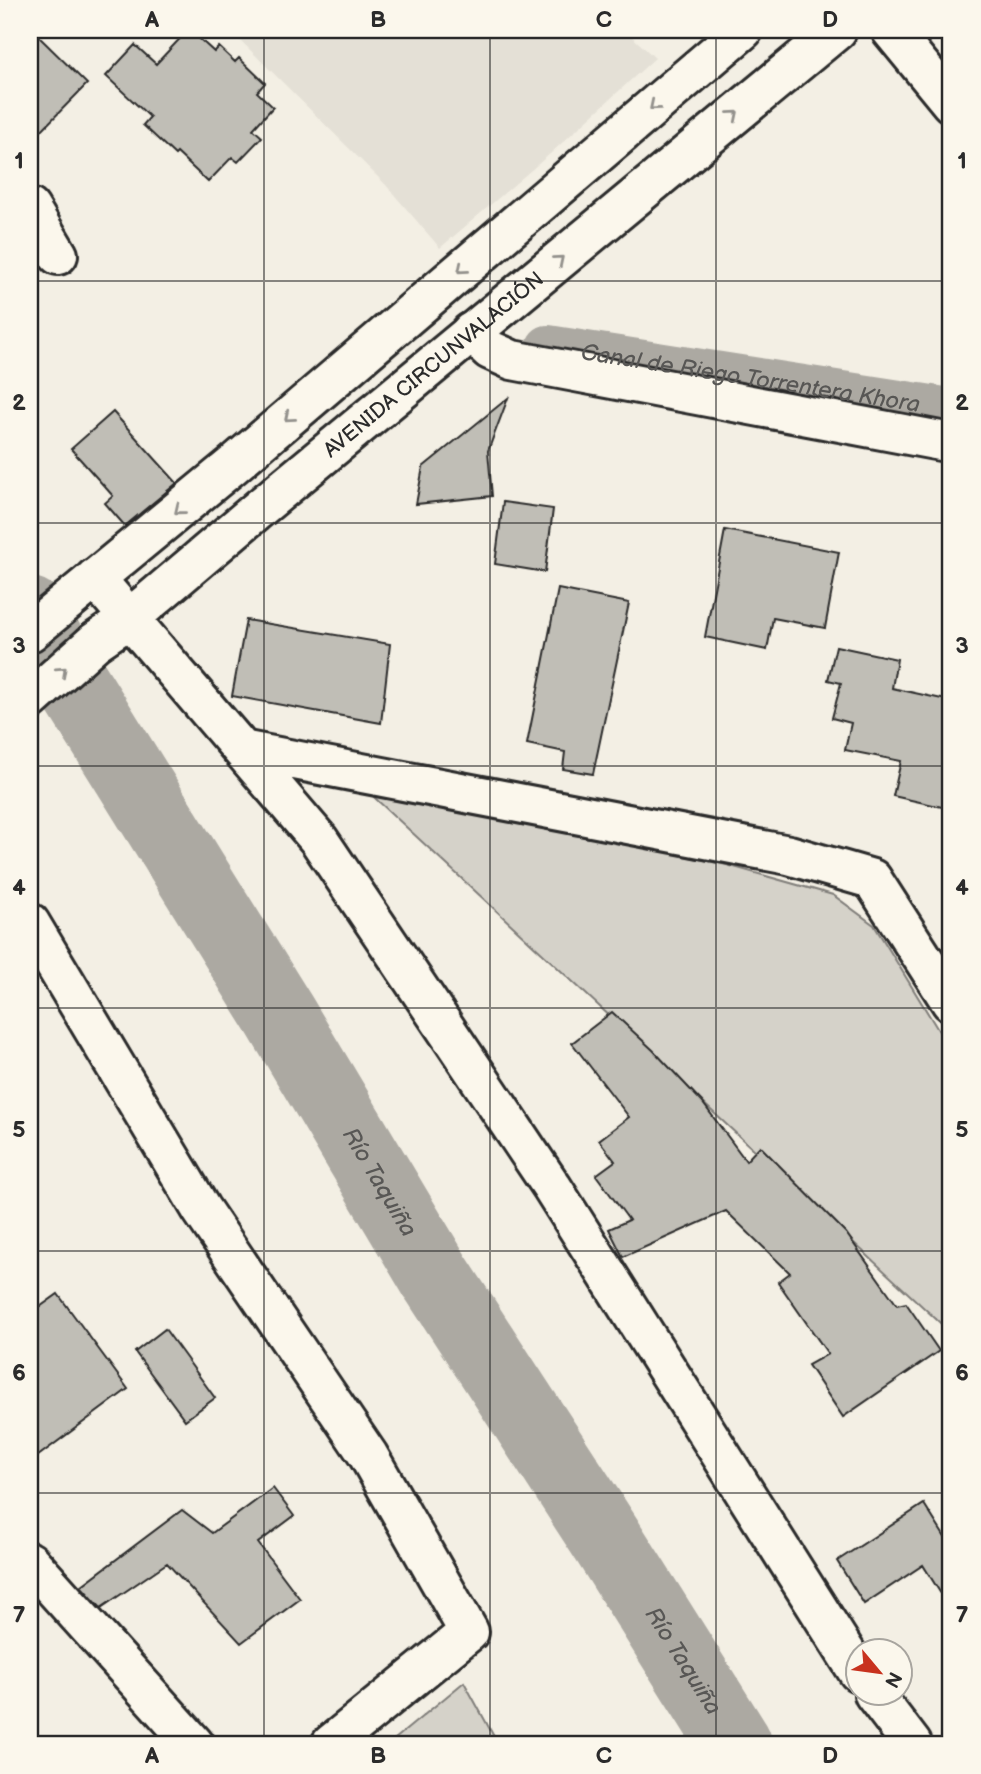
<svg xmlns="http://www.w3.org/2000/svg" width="981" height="1774" font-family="'Balsamiq Sans',sans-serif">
	<rect width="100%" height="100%" fill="#f3efe4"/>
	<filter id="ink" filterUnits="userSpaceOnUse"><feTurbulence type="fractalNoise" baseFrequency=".0143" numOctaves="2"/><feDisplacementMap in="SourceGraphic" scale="14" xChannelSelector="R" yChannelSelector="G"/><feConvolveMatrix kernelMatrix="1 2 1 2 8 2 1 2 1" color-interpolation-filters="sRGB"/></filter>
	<g filter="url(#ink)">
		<!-- built -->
		<path fill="#e4e0d6" d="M230,30h395l30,28 -104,95 -111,95 -55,-64z"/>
		<!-- green -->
		<path fill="#d5d2c9" stroke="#807e7a" stroke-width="2" d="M363,787l364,78 106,30 41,30 77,126v282z
			M464,1682l34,62h-109z"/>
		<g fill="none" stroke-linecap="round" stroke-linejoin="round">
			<!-- canal -->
			<path stroke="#aca9a2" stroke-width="44" id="s1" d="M548,347l403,63"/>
			<!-- river -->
			<path stroke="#aca9a2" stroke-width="74" id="s2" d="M30,614l250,402 155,260 170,261 130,207"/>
		</g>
		<!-- building -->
		<path fill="#c0beb6" stroke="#2b2b2b" stroke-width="2" d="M30,30h2l55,54 -57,58z
			M188,30h2l24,22 5,-5 16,15 4,-4 26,25 -8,9 16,15 -20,22 9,8 -24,25 -6,-5 -24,25 -31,-29 -2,2 -32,-30 7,-8 -44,-41 29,-31 21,19z
			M508,398l-20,53 4,45 -76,8 7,-37z
			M113,412l64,71 -52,43 -20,-23 8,-7 -42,-47z
			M503,502l50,7 -8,63 -50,-8z
			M725,530l114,22 -14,76 -52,-10 -6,32 -62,-13z
			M558,589l71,14 -36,171 -30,-5 2,-17 -38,-8z
			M246,620l144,24 -9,79 -149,-27z
			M836,646l61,13 -5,29 59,13v108l-58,-13 8,-35 -56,-11 6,-27 -19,-5 9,-35 -13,-3z
			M612,1012l41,38 49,52 44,59 14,-15 86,87 51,72 9,-2 33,48 -96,66 -35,-52 20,-11 -50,-72 12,-9 -64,-62 -103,46 -14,-28 20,-9 -33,-45 19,-14 -16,-21 30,-23 -57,-74z
			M58,1294l70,95 -98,73v-148z
			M165,1329l50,69 -30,22 -50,-68z
			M273,1488l21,28 -36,27 42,56 -59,44 -74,-80 -66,45 -20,-22 101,-76 30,23z
			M924,1504l27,43v63l-28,-45 -59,39 -27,-43z"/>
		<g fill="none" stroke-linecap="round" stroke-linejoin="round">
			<defs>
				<path id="street" d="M891,30l60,73
					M30,208l28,47
					M471,332l19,18 22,10 439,83
					M95,578l224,262 233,347 306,485
					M242,750l547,105 83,24 79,123
					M30,923l171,286 167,246 101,177 -138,112
					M30,1562l164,182
					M874,1694l38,50"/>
				<g id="secondary">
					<path d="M30,632l202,-166 511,-436"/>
					<path id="s3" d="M30,700l65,-58 35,-24 131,-111 576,-477"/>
				</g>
			</defs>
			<!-- street casing -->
			<use href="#street" stroke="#2b2b2b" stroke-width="44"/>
			<!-- secondary casing -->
			<use href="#secondary" stroke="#2b2b2b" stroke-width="44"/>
			<!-- street -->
			<use href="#street" stroke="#fbf7ec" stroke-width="38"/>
			<!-- secondary -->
			<use href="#secondary" stroke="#fbf7ec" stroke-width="38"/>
		</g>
		<!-- one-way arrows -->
		<defs><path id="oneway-chevron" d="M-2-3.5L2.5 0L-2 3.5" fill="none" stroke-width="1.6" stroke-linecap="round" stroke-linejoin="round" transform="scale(1.75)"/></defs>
		<g stroke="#93918c">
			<use href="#oneway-chevron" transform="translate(654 106) rotate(140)"/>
			<use href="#oneway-chevron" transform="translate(734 115) rotate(-40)"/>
			<use href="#oneway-chevron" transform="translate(559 260) rotate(-40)"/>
			<use href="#oneway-chevron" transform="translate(462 269) rotate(140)"/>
			<use href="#oneway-chevron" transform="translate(289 417) rotate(140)"/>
			<use href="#oneway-chevron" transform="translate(179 510) rotate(141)"/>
			<use href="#oneway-chevron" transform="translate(62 671) rotate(-42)"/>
		</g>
	</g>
	<!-- grid -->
	<path fill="none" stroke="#2b2b2b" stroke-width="2" stroke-opacity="0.55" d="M264,30v1714M490,30v1714M716,30v1714M30,281h921M30,523h921M30,766h921M30,1008h921M30,1251h921M30,1493h921"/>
	<g text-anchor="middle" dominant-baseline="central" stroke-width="5" stroke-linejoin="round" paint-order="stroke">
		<!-- street labels -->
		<g font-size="21" fill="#2b2b2b" stroke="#fbf7ec">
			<text stroke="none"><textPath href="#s3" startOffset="525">AVENIDA CIRCUNVALACIÓN</textPath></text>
		</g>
		<!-- water labels -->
		<g font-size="23" font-style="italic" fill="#585755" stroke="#fbf7ec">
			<text stroke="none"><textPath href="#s1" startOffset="205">Canal de Riego Torrentera Khora</textPath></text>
			<text stroke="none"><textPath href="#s2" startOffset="667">Río Taquiña</textPath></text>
			<text stroke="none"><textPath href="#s2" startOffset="1234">Río Taquiña</textPath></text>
		</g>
	</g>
	<!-- margin -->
	<rect width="981" height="1774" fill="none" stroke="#fbf7ec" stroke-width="77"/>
	<!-- north arrow -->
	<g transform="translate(879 1672) rotate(119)"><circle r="33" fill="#fbf7ec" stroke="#a8a59f" stroke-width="2"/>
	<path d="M0-5L12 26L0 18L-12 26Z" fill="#c8321e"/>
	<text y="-10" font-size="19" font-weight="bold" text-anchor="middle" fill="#2b2b2b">N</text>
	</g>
	<rect x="38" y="38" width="904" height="1698" fill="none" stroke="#2b2b2b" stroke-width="2.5"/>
	<g font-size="23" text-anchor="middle" font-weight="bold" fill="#2b2b2b">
		<text x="152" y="27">A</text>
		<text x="378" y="27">B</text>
		<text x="604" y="27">C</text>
		<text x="830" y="27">D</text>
		<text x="19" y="168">1</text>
		<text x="962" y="168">1</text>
		<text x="19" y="410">2</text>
		<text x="962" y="410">2</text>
		<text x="19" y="653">3</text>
		<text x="962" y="653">3</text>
		<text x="19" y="895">4</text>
		<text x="962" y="895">4</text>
		<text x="19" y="1137">5</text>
		<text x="962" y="1137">5</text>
		<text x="19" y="1380">6</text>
		<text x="962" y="1380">6</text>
		<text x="19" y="1622">7</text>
		<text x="962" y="1622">7</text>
		<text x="152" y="1763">A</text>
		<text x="378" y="1763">B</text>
		<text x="604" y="1763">C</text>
		<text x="830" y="1763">D</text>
	</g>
</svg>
